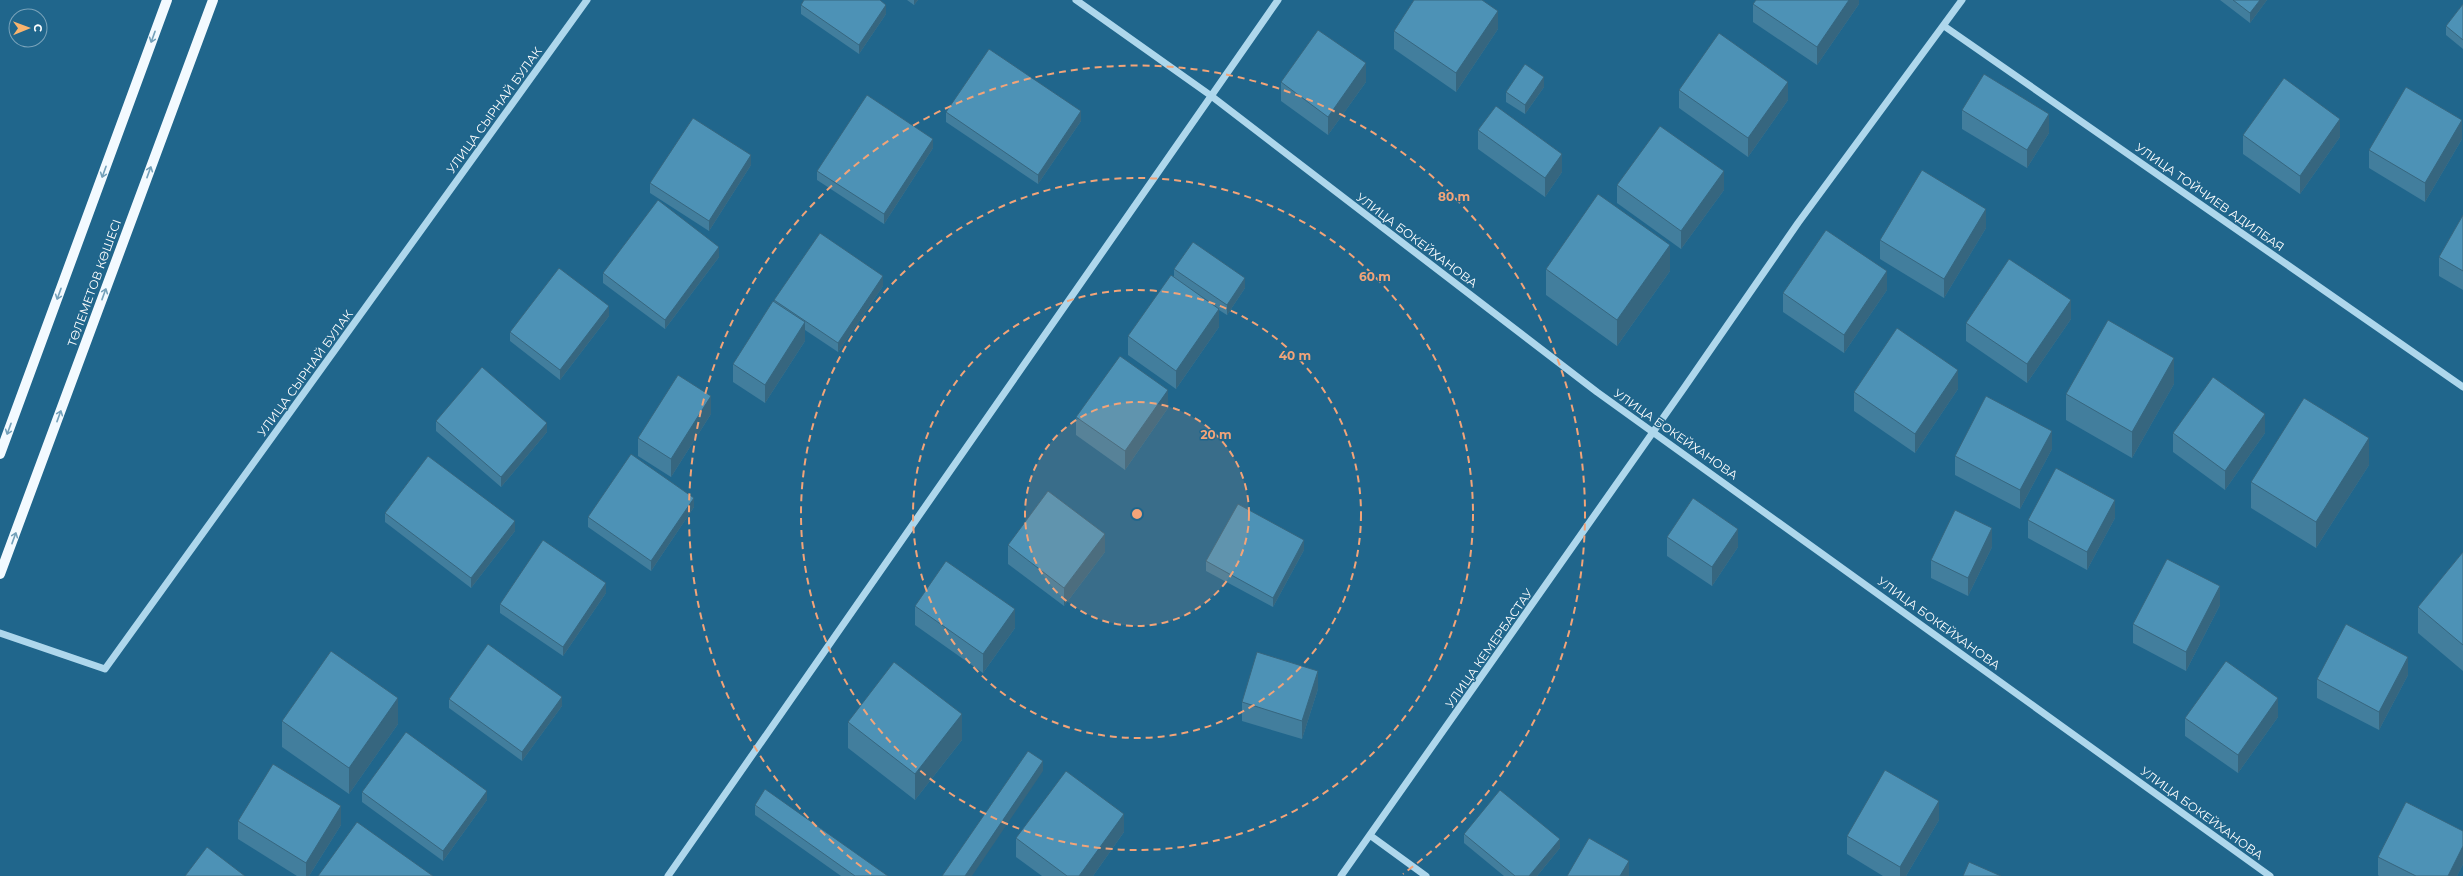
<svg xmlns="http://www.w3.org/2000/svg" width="2463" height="876" font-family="Montserrat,sans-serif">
	<rect width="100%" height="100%" fill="#20668c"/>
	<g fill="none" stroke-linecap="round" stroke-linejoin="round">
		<!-- minor -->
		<path stroke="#aed7ec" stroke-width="7" d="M1076,0l134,95 387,297 673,484
			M1944,26l519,361
			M0,633l105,36 482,-669
			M1371,836l55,40
			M668,876l610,-876
			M1341,876l343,-488 114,-165 164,-223"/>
		<!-- major -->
		<path stroke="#f3faff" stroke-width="10" d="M0,454l167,-454
			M0,574l213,-574"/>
	</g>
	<!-- wall -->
	<path fill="#427e9d" d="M907,0h11l-4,5z
		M1859,0v4l-42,61 -64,-43v-18z
		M2220,0h47l-17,23z
		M2463,4v45l-17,-14v-9z
		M801,5l85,9 -27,40 -58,-40z
		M1498,29l-42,63 -62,-43v-18z
		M1281,82h85l-38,53 -47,-34z
		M1544,87l-19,27 -19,-12v-10z
		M1679,90l109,10 -40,57 -69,-49z
		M1962,110l87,23 -22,35 -65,-39z
		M946,112l135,9 -43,63 -92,-62z
		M1478,130l84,42 -17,25 -67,-48z
		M2243,135l97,2 -40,57 -57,-40z
		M2462,139l-37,63 -56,-34v-18z
		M933,148l-49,76 -67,-44v-9z
		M751,165l-42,66 -59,-38v-10z
		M1617,185l107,5 -43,59 -64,-46z
		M2463,215v75l-24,-14v-19z
		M1986,228l-42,70 -64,-39v-19z
		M719,257l-54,72 -62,-46v-10z
		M1174,269l71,19 -18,27 -8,-5v17l-43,62 -48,-34v-19l46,-59z
		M1546,269l124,2 -53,75 -71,-51z
		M883,286l-45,66 -33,-22v11l-40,62 -32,-21v-18l41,-61v-3z
		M1887,290l-43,63 -61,-41v-19z
		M609,316l-49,64 -50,-39v-9z
		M2071,319l-44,64 -61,-42v-18z
		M2174,384l-42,74 -66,-38v-26z
		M1958,389l-43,64 -61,-42v-19z
		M1168,408l-43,62 -49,-35v-18z
		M711,414l-40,63 -33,-21v-18z
		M436,421l111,11 -46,55 -65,-56z
		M2173,433h92l-40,57 -52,-38z
		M2052,449l-32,60 -65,-34v-19z
		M2369,465l-53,83 -65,-40v-26z
		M694,507l-43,64 -63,-44v-10z
		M385,513l130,18 -44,57 -86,-66z
		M2115,518l-28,52 -59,-32v-18z
		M1667,537l71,10 -26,39 -45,-30z
		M1008,545l97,7 -41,54 -56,-42z
		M1992,547l-24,49 -37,-18v-18z
		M1304,550l-31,57 -67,-36v-10z
		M2463,552v119l-45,-38v-26z
		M606,593l-43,63 -63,-43v-9z
		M2220,605l-34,66 -53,-28v-19z
		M915,606l100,22 -32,45 -68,-48z
		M2408,675l-29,55 -62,-32v-19z
		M1318,689l-16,50 -60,-18v-19z
		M449,699l113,7 -40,55 -73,-53z
		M2278,717l-40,56 -53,-37v-18z
		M282,721l116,3 -49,70 -67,-47z
		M848,722l114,18 -47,60 -67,-52z
		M362,792l125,8 -44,61 -81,-59z
		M755,805l133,71h-47l-86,-61z
		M1939,820l-33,56h-23l-36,-22v-18z
		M238,821l103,4 -32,51h-12l-59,-37z
		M2463,831v33l-6,12h-78l-1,-1v-18z
		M1124,832l-31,44h-51l-26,-19v-19z
		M1464,834l96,14 -23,28h-33l-40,-33z"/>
	<!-- shaded-wall -->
	<path fill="#36667f" d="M914,0h4l-4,5z
		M1849,0h10v4l-42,61v-18z
		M2260,0h7l-17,23v-10z
		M886,5v9l-27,40v-9z
		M1498,11v18l-42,63v-19z
		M1366,63v19l-38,53v-18z
		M1544,77v10l-19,27v-9z
		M1788,82v18l-40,57v-19z
		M1081,111v10l-43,63v-9z
		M2049,114v19l-22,35v-18z
		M2340,119v18l-40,57v-18z
		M2462,120v19l-37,63v-19z
		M933,139v9l-49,76v-10z
		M1562,154v18l-17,25v-19z
		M751,155v10l-42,66v-10z
		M1724,171v19l-43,59v-18z
		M1986,209v19l-42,70v-19z
		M1670,245v26l-53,75v-26z
		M719,247v10l-54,72v-9z
		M1887,271v19l-43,63v-18z
		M883,276v10l-45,66v-9z
		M1245,278v10l-18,27v-10z
		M2071,300v19l-44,64v-19z
		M609,306v10l-49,64v-10z
		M1219,309v18l-43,62v-18z
		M805,322v19l-40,62v-18z
		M2174,358v26l-42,74v-26z
		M1958,370v19l-43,64v-19z
		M1168,390v18l-43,62v-19z
		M711,396v18l-40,63v-18z
		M2265,414v19l-40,57v-19z
		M547,423v9l-46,55v-10z
		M2052,431v18l-32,60v-19z
		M2369,438v27l-53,83v-26z
		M694,498v9l-43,64v-10z
		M2115,500v18l-28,52v-18z
		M515,521v10l-44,57v-10z
		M1992,528v19l-24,49v-18z
		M1738,529v18l-26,39v-19z
		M1105,534v18l-41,54v-18z
		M1304,540v10l-31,57v-9z
		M606,583v10l-43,63v-9z
		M2220,586v19l-34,66v-19z
		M1015,609v19l-32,45v-19z
		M2408,657v18l-29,55v-18z
		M1318,671v18l-16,50v-18z
		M562,697v9l-40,55v-9z
		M398,698v26l-49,70v-26z
		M2278,698v19l-40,56v-18z
		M962,714v26l-47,60v-26z
		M1043,761v10l-71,105h-7z
		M487,791v9l-44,61v-10z
		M1939,801v19l-33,56h-6v-9z
		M341,806v19l-32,51h-3v-13z
		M1124,814v18l-31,44h-14z
		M1560,839v9l-23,28h-8z
		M2463,846v18l-6,12h-9z
		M1629,861v15h-9z"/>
	<!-- building -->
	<path fill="#4d92b6" stroke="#36667f" d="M804,0h76l6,5 -27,40 -58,-40z
		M1414,0h68l16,11 -42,62 -62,-42z
		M1756,0h93l-32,47 -64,-43z
		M2233,0h27l-10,13z
		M2463,4v36l-17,-14z
		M1318,30l48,33 -38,54 -47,-35z
		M1719,33l69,49 -40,56 -69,-48z
		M989,49l92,62 -43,64 -92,-63z
		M1525,64l19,13 -19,28 -19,-13z
		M1984,74l65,40 -22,36 -65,-40z
		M2284,78l56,41 -40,57 -57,-41z
		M2406,87l56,33 -37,63 -56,-33z
		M867,95l66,44 -49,75 -67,-43z
		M1496,106l66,48 -17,24 -67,-48z
		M693,118l58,37 -42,66 -59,-38z
		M1660,126l64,45 -43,60 -64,-46z
		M1922,170l64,39 -42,70 -64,-39z
		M1598,194l72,51 -53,75 -71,-51z
		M658,200l61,47 -54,73 -62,-47z
		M2463,215v56l-24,-14z
		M1826,230l61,41 -43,64 -61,-42z
		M820,233l63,43 -45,67 -64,-43z
		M1193,242l52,36 -18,27 -53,-36z
		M2009,259l62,41 -44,64 -61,-41z
		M559,268l50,38 -49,64 -50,-38z
		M1171,275l48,34 -43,62 -48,-35z
		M773,301l32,21 -40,63 -32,-21z
		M2108,320l66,38 -42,74 -66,-38z
		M1897,328l61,42 -43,64 -61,-42z
		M1120,356l48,34 -43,61 -49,-34z
		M482,367l65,56 -46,54 -65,-56z
		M678,375l33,21 -40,63 -33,-21z
		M2213,377l52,37 -40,57 -52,-38z
		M1986,396l66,35 -32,59 -65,-34z
		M2304,398l65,40 -53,84 -65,-40z
		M631,454l63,44 -43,63 -63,-44z
		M428,456l87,65 -44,57 -86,-65z
		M2056,468l59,32 -28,52 -59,-32z
		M1048,491l57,43 -41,54 -56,-43z
		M1693,498l45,31 -26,38 -45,-30z
		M1238,504l66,36 -31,58 -67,-37z
		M1955,510l37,18 -24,50 -37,-18z
		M543,540l63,43 -43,64 -63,-43z
		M2463,552v93l-45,-38z
		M2167,559l53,27 -34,66 -53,-28z
		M946,561l69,48 -32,45 -68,-48z
		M2346,624l62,33 -29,55 -62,-33z
		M488,644l74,53 -40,55 -73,-53z
		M331,651l67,47 -49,70 -67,-47z
		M1257,652l61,19 -16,50 -60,-19z
		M2226,661l52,37 -40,57 -53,-37z
		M894,662l68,52 -47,60 -67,-52z
		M406,732l81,59 -44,60 -81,-59z
		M1028,751l15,10 -78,115h-23z
		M273,764l68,42 -35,57 -68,-42z
		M1885,770l54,31 -39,66 -53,-31z
		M1066,771l58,43 -45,62h-12l-51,-38z
		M765,789l123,87h-33l-100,-71z
		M1500,790l60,49 -31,37h-14l-51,-42z
		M2406,802l57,29v15l-15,30h-32l-38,-19z
		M357,822l76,54h-115z
		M1589,838l40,23 -9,15h-53z
		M207,847l38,29h-60z
		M1969,862l32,14h-38z"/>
	<!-- one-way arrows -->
	<defs><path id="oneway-shaft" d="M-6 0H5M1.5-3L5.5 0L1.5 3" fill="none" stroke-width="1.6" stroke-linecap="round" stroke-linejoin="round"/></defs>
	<g stroke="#74a1ba">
		<use href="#oneway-shaft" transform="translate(153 37) rotate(110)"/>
		<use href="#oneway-shaft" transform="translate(104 172) rotate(110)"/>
		<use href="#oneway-shaft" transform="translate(149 172) rotate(-70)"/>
		<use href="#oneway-shaft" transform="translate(59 294) rotate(110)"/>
		<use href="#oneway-shaft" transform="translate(104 294) rotate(-70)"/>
		<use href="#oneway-shaft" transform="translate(59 416) rotate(-70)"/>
		<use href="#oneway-shaft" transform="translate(9 429) rotate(110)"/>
		<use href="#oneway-shaft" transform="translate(14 538) rotate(-70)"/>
	</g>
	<!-- distance rings -->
	<circle cx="1137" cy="514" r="112" fill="#f2a479" fill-opacity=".12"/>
	<g fill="none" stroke="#f2a479" stroke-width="2" stroke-dasharray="7 5">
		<circle cx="1137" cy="514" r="112"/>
		<circle cx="1137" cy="514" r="224"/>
		<circle cx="1137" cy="514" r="336"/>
		<path d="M871 874A448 448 0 1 1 1403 874"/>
	</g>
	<g text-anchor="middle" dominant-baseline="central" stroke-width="3" stroke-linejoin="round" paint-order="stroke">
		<!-- street labels -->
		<g font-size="12" fill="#fff" stroke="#20668c">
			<text transform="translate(494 110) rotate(-54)">УЛИЦА СЫРНАЙ БУЛАК</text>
			<text transform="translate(2210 197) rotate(35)">УЛИЦА ТОЙЧИЕВ АДИЛБАЯ</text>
			<text transform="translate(1417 240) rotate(37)">УЛИЦА БОКЕЙХАНОВА</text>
			<text transform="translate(94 283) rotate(-70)">ТӨЛЕМЕТОВ КӨШЕСІ</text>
			<text transform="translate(305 373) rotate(-54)">УЛИЦА СЫРНАЙ БУЛАК</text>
			<text transform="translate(1676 434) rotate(35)">УЛИЦА БОКЕЙХАНОВА</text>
			<text transform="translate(1939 623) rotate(36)">УЛИЦА БОКЕЙХАНОВА</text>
			<text transform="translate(1489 648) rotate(-55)">УЛИЦА КЕМЕРБАСТАУ</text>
			<text transform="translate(2202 813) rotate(36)">УЛИЦА БОКЕЙХАНОВА</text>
		</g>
	</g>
	<circle cx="1137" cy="514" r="6" fill="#f2a479" stroke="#20668c" stroke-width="2"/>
	<g font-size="12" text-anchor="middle" font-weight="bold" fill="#f2a479" stroke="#20668c" stroke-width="3" stroke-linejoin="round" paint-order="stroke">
		<text x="1454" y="201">80 m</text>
		<text x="1375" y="281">60 m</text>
		<text x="1295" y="360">40 m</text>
		<text x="1216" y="439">20 m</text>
	</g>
	<!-- north arrow -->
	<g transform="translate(28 28) rotate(89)"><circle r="19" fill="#20668c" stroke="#79a3ba"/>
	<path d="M0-3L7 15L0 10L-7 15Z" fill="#f9b46e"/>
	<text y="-6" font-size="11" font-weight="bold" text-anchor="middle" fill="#ffffff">С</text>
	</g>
</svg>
